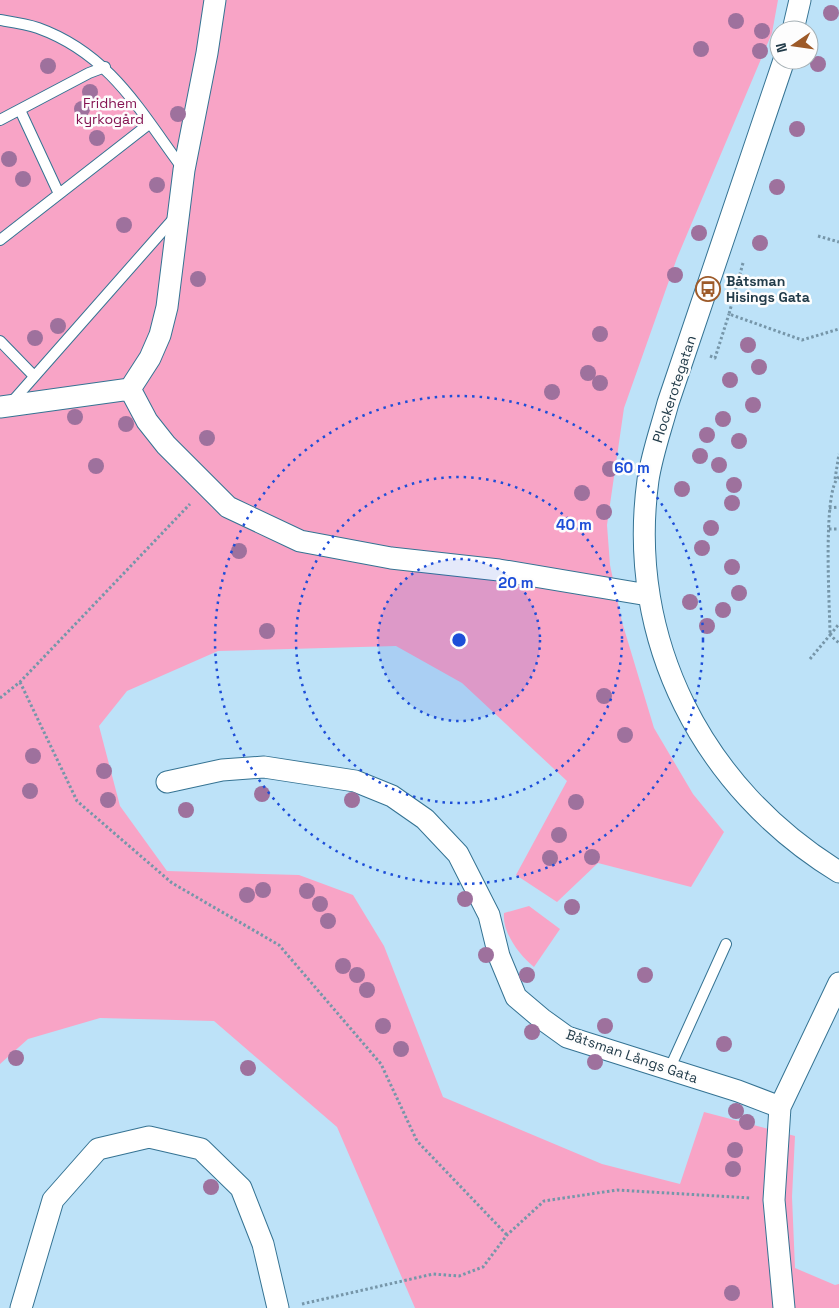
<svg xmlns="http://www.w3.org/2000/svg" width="839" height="1308" font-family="'Space Grotesk',sans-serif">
	<rect width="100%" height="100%" fill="#bde2f8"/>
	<!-- green -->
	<path fill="#f8a4c6" d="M0,0h778l-6,33 -95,225 -53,150 -17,117 3,40 12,57 32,106 39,66 31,38 -33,55 -93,-24 -41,39 -41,-27 51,-94 -105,-98 -66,-37 -178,5 -91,40 -28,35 21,80 47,65 132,4 54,20 31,51 59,151 159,67 78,20 24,-72 91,24 -3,61 3,71 40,17 4,-1v24h-424l-78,-181 -123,-106 -114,-3 -72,21 -28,25z
		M529,906l31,23 -26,38c-15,-12 -32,-35 -30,-54z"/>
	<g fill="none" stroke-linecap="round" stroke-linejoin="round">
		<defs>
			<path id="service" d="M0,20c12,2 26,4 38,8 72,26 102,83 145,141
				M20,110l39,84
				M0,120l89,-47 16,-6
				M0,240l149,-116
				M0,341l33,34
				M11,403l164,-186
				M669,1070l57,-126"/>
			<path id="minor" d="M793,30l7,-30
				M784,60l-116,343c-7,26 -16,51 -20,77 -22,160 55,309 191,392
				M130,389l17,32 19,24 62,62 72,34 91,17 108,12 149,25
				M0,407l130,-18 20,-31 10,-23 7,-28 17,-137 23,-117 8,-53
				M167,782l55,-12 42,-3 91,14 37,15 33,23 33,35 31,61 10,41 17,41 26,22 25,18 171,54 42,16
				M21,1308l32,-108 45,-51 51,-12 52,12 40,39 22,56 15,64
				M784,1308l-10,-108 6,-93 59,-124"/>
		</defs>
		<!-- service casing -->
		<use href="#service" stroke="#357393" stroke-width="12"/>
		<!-- minor casing -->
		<use href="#minor" stroke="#357393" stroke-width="23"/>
		<!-- path -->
		<path stroke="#7696a9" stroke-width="3" stroke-dasharray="2.5 2.5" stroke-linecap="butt" d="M818,236l21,6
			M743,263l-14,51 73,26 37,-11
			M710,356l5,2 14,-44
			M839,477c-17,12 -9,133 -9,158l9,-11
			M835,479l4,-25
			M829,508l10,-1
			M829,529h10
			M810,659l20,-24 9,8
			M20,682l57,119 95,82 107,62 102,119 36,77 90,94
			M0,698l20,-16 170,-178
			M302,1304l131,-30 26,2 24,-9 24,-32 37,-34 73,-11 134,8"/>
		<!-- service -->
		<use href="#service" stroke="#fff" stroke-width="10"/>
		<!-- minor -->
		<use href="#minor" stroke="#fff" stroke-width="21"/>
	</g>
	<!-- trees -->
	<g fill="#9e719d">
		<circle cx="831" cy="13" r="8"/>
		<circle cx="736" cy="21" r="8"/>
		<circle cx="762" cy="31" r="8"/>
		<circle cx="701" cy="49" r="8"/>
		<circle cx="760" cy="51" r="8"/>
		<circle cx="818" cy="64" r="8"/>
		<circle cx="48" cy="66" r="8"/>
		<circle cx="90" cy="92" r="8"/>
		<circle cx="82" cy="109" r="8"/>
		<circle cx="178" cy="114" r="8"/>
		<circle cx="797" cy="129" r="8"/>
		<circle cx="97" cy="138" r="8"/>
		<circle cx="9" cy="159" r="8"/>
		<circle cx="23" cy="179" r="8"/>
		<circle cx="157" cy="185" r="8"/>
		<circle cx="777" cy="187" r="8"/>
		<circle cx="124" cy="225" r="8"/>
		<circle cx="699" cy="233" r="8"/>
		<circle cx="760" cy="243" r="8"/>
		<circle cx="675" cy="275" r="8"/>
		<circle cx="198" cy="279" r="8"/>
		<circle cx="58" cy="326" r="8"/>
		<circle cx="600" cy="334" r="8"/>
		<circle cx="35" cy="338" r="8"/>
		<circle cx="748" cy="345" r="8"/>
		<circle cx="759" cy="367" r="8"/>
		<circle cx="588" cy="373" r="8"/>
		<circle cx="730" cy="380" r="8"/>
		<circle cx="600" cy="383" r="8"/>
		<circle cx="552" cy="392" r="8"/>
		<circle cx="753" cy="405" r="8"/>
		<circle cx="75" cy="417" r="8"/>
		<circle cx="723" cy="419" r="8"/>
		<circle cx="126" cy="424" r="8"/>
		<circle cx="707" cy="435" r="8"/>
		<circle cx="207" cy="438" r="8"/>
		<circle cx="739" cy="441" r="8"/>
		<circle cx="700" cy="456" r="8"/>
		<circle cx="719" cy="465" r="8"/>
		<circle cx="96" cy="466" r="8"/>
		<circle cx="610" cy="469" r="8"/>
		<circle cx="734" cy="485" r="8"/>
		<circle cx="682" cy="489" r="8"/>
		<circle cx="582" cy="493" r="8"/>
		<circle cx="732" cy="503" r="8"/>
		<circle cx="604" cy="512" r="8"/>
		<circle cx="711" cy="528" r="8"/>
		<circle cx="702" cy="548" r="8"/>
		<circle cx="239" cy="551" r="8"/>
		<circle cx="732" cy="567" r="8"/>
		<circle cx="739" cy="593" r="8"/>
		<circle cx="690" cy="602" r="8"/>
		<circle cx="723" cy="610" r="8"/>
		<circle cx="707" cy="626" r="8"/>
		<circle cx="267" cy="631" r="8"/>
		<circle cx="604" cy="696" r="8"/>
		<circle cx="625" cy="735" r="8"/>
		<circle cx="33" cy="756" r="8"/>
		<circle cx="104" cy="771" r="8"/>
		<circle cx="30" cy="791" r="8"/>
		<circle cx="262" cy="794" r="8"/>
		<circle cx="108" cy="800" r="8"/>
		<circle cx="352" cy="800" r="8"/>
		<circle cx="576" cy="802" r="8"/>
		<circle cx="186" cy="810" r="8"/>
		<circle cx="559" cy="835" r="8"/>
		<circle cx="592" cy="857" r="8"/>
		<circle cx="550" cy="858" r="8"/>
		<circle cx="263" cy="890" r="8"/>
		<circle cx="307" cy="891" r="8"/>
		<circle cx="247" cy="895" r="8"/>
		<circle cx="465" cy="899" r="8"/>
		<circle cx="320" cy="904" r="8"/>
		<circle cx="572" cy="907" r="8"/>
		<circle cx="328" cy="921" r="8"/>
		<circle cx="486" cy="955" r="8"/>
		<circle cx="343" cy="966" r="8"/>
		<circle cx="357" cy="975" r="8"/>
		<circle cx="527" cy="975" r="8"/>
		<circle cx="645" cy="975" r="8"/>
		<circle cx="367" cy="990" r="8"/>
		<circle cx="383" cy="1026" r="8"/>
		<circle cx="605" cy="1026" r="8"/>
		<circle cx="532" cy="1032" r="8"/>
		<circle cx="724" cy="1044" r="8"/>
		<circle cx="401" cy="1049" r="8"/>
		<circle cx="16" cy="1058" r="8"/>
		<circle cx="595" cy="1062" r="8"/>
		<circle cx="248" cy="1068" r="8"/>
		<circle cx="736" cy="1111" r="8"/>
		<circle cx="747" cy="1122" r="8"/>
		<circle cx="735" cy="1150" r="8"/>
		<circle cx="733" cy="1169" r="8"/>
		<circle cx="211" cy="1187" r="8"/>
		<circle cx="732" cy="1293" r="8"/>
	</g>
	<!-- distance rings -->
	<circle cx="459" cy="640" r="81" fill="#1d4ed8" fill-opacity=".12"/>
	<g fill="none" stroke="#1d4ed8" stroke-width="2.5" stroke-dasharray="2.5 5">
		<circle cx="459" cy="640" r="81"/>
		<circle cx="459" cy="640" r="163"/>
		<circle cx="459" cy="640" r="244"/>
	</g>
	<!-- icons -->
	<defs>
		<symbol id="bus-ring" viewBox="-11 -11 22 22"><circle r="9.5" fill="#fdfdfd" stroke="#9d5a29" stroke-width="1.5"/><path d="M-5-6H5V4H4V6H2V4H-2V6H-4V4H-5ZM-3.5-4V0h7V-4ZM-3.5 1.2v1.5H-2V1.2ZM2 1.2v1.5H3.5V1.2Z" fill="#9d5a29"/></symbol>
	</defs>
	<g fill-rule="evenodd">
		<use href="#bus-ring" x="694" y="275" width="28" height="28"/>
	</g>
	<g text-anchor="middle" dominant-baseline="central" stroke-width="5" stroke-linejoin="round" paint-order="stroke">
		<!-- park labels -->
		<g font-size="14" fill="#851452" stroke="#fdfdfd">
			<text x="110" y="103">Fridhem<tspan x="110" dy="16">kyrkogård</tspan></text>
		</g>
		<!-- poi labels -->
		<g font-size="14" font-weight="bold" fill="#223c4a" stroke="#fdfdfd" text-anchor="start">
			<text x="726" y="281">Båtsman<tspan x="726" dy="16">Hisings Gata</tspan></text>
		</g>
		<!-- street labels -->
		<g font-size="14" fill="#223c4a" stroke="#fdfdfd">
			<text transform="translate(674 389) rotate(-72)">Plockerotegatan</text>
			<text transform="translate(632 1056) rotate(19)">Båtsman Långs Gata</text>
		</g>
	</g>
	<circle cx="459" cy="640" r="8" fill="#1d4ed8" stroke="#fdfdfd" stroke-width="2.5"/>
	<g font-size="15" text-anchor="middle" font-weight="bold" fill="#1d4ed8" stroke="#fdfdfd" stroke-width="5" stroke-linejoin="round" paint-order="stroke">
		<text x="632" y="473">60 m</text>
		<text x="574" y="530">40 m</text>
		<text x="516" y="588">20 m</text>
	</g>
	<!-- north arrow -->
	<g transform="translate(794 45) rotate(257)"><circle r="24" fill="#fdfdfd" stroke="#a5b0b5"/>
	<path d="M0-4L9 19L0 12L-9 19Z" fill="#9d5a29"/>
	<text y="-8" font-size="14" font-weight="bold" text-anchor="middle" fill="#223c4a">N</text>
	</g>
</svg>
